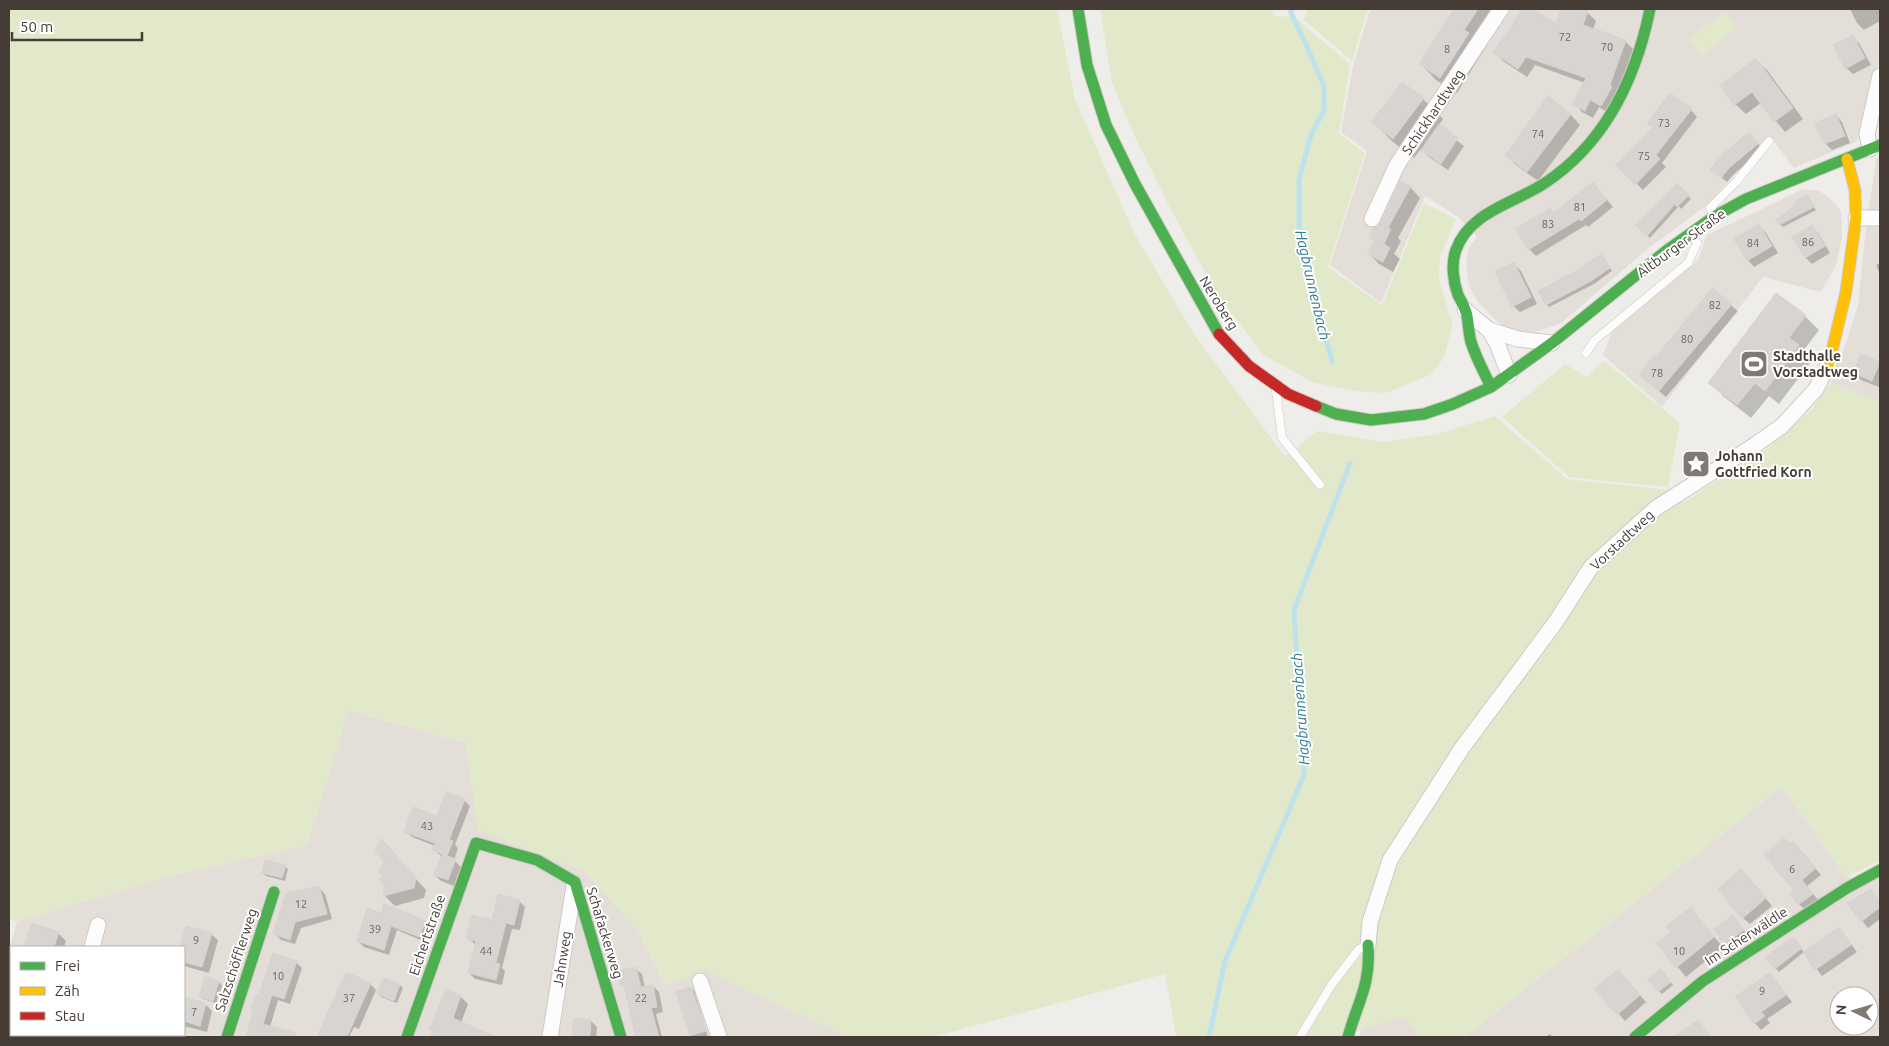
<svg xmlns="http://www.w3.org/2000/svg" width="1889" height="1046" font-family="Ubuntu,sans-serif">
	<rect width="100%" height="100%" fill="#efedea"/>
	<!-- residential -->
	<path fill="#e3ded7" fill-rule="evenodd" d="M1370,9h510v48l-18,77 -7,8 -61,26 -24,-32 -63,69 -57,42 -90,77 -26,8 -29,-3 -27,-27 -9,-16 -3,-22 3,-17 8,-10 -17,-19 -35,-22 -44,107 -51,-38 37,-114 -26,-19 12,-66z
		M1880,157v245l-50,-19 14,-34 14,-44 7,-68 11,-79z
		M1804,189l16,2 13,10 8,10 1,27 -6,27 -15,27 -58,-15 -101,130 -59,-52 9,-23 86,-72 9,-25z
		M348,710l118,33 13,87 105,41 53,58 28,56 41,-14 144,66h-841v-87l8,-29 161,-47 129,-29zM11,947h173v88h-173z
		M1782,787l64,90 34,2v158h-416zM1839,996h30v30h-30z
		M1404,1016l16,21h-61l2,-8z"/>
	<!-- green -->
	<path fill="#e2e9cb" d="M9,9h1048l18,90 58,132 62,105 90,121 32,-26 67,11 53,-8 58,-18 72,63 100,11 16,13 85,-55 44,-39 18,-26 50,19v459l-34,16 -64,-90 -318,250h-44l-16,-21 -67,21h-161l-11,-63 -232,63h-83l-144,-66 -41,14 -28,-56 -53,-58 -106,-41 -12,-87 -117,-33 -42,135 -129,29 -161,47 -8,-1z
		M1100,9h169l6,7 19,1 56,47 -11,69 26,20 -37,114 54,38 42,-102 32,16 -16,37 -1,25 14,43 -9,34 -14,17 -44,18 -32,-2 -42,-9 -50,-28 -46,-62 -44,-80 -37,-75 -23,-54z
		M1307,9h61l-16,52 -48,-41z
		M1725,12l12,16 -35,27 -13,-16z
		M1604,361l76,62 -12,64 -99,-10 -67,-60 63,-53 22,13z"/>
	<!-- shadow -->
	<path fill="#0003" d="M1456,9h49l-25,37 4,4 -27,43 -21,-13 -15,-16z
		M1525,9h6l25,17 6,-17h15l10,3 9,9 -3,9 32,11 9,9 -24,64 -11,-7 -6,11 -11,-6 -8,-9 11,-20 -50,-18 -8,12 -24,-16 -8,-9z
		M1850,9h30v12l-16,9 -7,-7z
		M1852,37l7,6 12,22 -18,9 -7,-6z
		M1756,60l11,10 36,49 -18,13 -24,-29 -15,11 -11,-10 -13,-18z
		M1423,99l20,20 -5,7 26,20 -16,24 -19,-13 -8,-8 -7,9 -21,-16 -20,-20z
		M1691,110l6,7 -35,46 4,4 -23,23 -26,-25z
		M1570,114l10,11 -42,56 -22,-16 -10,-10z
		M1836,115l6,7 8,21 -18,7 -7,-7z
		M1754,139l9,10 -29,25 -7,8 -10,-8z
		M1677,185l14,14 -10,10 -2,-3 -29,32 -13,-13z
		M1410,187l10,11 -22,40 3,3 -7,13 6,5 -7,13 -14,-8 -10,-10 6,-12 -5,-5z
		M1599,190l14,17 -25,20 -2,-2 -50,31 -7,-7 -12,-19 33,-21 4,5z
		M1807,196l9,14 -33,17 -3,-3z
		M1759,226l7,7 12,20 -24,14 -6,-7z
		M1811,226l7,7 12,20 -18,11 -6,-6 -13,-20z
		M1604,258l8,13 -18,13 -45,23 -2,-3z
		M1880,263v12l-4,-10z
		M1514,264l7,7 16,33 -17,8 -7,-6z
		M1712,290l26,21 -72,86 -19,-16 9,-22z
		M1776,295l29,21 14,14 -16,21 9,9 -33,44 -10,-8 -18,22 -28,-22 -13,-14z
		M1879,363l1,21 -1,3 -18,-7 -6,-7z
		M464,800l6,6 -15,39 3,3 -4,12 7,7 -7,19 -13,-5 -6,-6 7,-18 -8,-7 1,-4 -23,-9 -6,-6 31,-14z
		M381,840l45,50 -2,8 -29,8 -10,-10 1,-34z
		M1790,846l9,3 22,26 -14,11 11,14 -13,10 -6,-6 -3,-13z
		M285,866l3,3 -3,12 -19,-5 -3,-3z
		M1748,877l24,29 -22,18 -7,-6z
		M319,888l6,6 7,25 -31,9 -6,16 -14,-4 -6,-6z
		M1871,891l9,11v17l-12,9 -6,-7z
		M519,901l6,6 -5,23 -8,-1 -10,39 3,3 -3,14 -27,-6 -6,-6 7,-28 -8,-7z
		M1690,909l33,38 -37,30 -28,-34 15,-11z
		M383,914l42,8 6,6 -6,14 -28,-12 -8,25 -25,-8 -6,-6z
		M1733,917l17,20 -18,13 -16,-20z
		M33,924l25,9 8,8 -2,6h-39z
		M187,927l24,7 7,6 -9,33 -25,-7v-19h-3z
		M1839,928l18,24 -35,24 -18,-24 -25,20 -12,-14 29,-16 8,10z
		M296,962l6,6 -12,36 -12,-4 -8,27 9,7 -1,3h-31l13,-41z
		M635,968l7,6 3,14 8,-2 6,6 4,20 -7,2 6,23h-22l-6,-6 -8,-42 -3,-3z
		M1664,973l9,12 -11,9 -3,-3z
		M346,974l24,10 6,6 -17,39 -5,-2 -5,10h-30z
		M1770,974l22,28 -25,17 3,4 -9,7 -6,-7z
		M1624,977l22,25 -21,19 -29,-32z
		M383,980l17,5 3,3 -6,15 -16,-6 -3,-3z
		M219,982l3,3 -6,18 -13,-4 -3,-3z
		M691,988l3,3 14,46h-15l-2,-2z
		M460,996l8,8 -7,19 21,14h-50l2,-5 -4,-3z
		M184,999l21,5 7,7 -5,21 -23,-6z
		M9,1006l2,1v28h39l-1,2h-40z
		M575,1020l16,1 6,6 -1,10h-22z
		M1550,1034l3,3h-8z
		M92,1035h34v2h-34z"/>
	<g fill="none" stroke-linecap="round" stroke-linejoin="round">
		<!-- stream -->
		<path stroke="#bde2eb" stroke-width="5" d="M1291,9v4l14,29 19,44v24l-13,25 -12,45v49l33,133
			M1209,1037l16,-76 79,-186 -10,-165 56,-147"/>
	</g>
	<!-- building -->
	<path fill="#d7d4d1" stroke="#d8d4d0" d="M1454,9h24l-14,21 5,3 -29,45 -21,-14z
		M1523,9h10l23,15 5,-15h19l8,2 -5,14 43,15 -16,45 2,2 -11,19 -11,-6 -5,11 -13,-7 14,-26 -60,-21 -8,12 -25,-16z
		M1853,35l12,23 -20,11 -12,-24z
		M1756,58l37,50 -19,14 -22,-30 -18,13 -14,-20z
		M1402,82l22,16 -31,41 -22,-17z
		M1670,93l22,16 -36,46 4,4 -25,26 -19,-20 37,-38 -6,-4z
		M1548,96l23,18 -44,58 -22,-17z
		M1836,114l9,22 -21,8 -9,-21z
		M1439,124l19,14 -17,26 -20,-14z
		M1749,132l10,11 -30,25 -8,10 -11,-9 14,-16z
		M1400,181l11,5 -23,42 3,1 -7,15 6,4 -7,14 -16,-8 8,-13 -6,-3 4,-10 8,-5z
		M1593,182l14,18 -26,21 -2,-2 -51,31 -13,-21 35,-21 3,5z
		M1677,183l12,12 -12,12 -2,-3 -28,32 -12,-11z
		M1807,194l7,13 -35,18 -3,-5 19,-15 -1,-3z
		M1759,224l13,22 -25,15 -13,-22z
		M1812,225l13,21 -20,12 -13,-21z
		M1601,254l9,14 -19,13 -45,24 -8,-14 36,-19z
		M1514,262l17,35 -19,10 -17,-35z
		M1712,288l20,16 -73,87 -20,-16 15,-20 2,2z
		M1776,293l30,22 -17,23 10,7 -34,46 -10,-8 -18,22 -29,-22z
		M1861,354l19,8 -8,19 -19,-8z
		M446,792l19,7 -16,41 4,1 -6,15 9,3 -8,21 -14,-5 8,-21 -10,-4 3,-7 -31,-11 9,-25 24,9z
		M381,838l35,40 -2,10 -31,8 1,-10 -5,-6 4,-4 -4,-4 5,-10 -9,-11z
		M1784,838l5,6 4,-3 23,27 -14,12 11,14 -15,11 -8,-11 4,-3 -30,-36z
		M265,860l21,5 -4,13 -20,-5z
		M1741,869l25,29 -24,21 -24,-30z
		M319,886l8,28 -32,8 -5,18 -17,-6 13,-41z
		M1871,889l9,13v5l-19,15 -14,-19z
		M498,894l22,6 -6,25 -8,-2 -10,40 4,1 -4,16 -28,-7 8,-32 -10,-2 6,-24 20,5z
		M383,903l43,18 -7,16 -28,-11 -7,24 -27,-9 10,-33 15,5z
		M1691,907l23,30 -38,31 -20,-25 15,-11 -5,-6z
		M1733,915l11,15 -20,14 -10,-15z
		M32,923l27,9 -5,15h-30z
		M186,926l26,7 -10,34 -18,-5v-15h-4z
		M1839,927l12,18 -36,25 -12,-18z
		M1794,937l8,11 -27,21 -10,-12z
		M273,953l24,8 -13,38 -12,-4 -9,29 33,9 -1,4h-49l7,-26 -2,-1 5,-16 3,1z
		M636,967l5,20 12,-2 4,22 -6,1 8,29h-23l-12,-51h-3l-3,-15z
		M1618,969l22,26 -23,20 -23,-26z
		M1661,969l10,13 -13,10 -10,-13z
		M346,972l25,11 -24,54h-30z
		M1770,972l16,23 -25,17 4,4 -11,8 -19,-27z
		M205,976l14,5 -6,20 -14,-4z
		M383,978l17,6 -6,17 -17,-7z
		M691,987l15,44 -16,5 -14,-44z
		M446,989l15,6 -8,23 43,19h-66l3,-6 -4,-2z
		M184,997l22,6 -6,23 -16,-5z
		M574,1018l17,2 -1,17h-18z
		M1698,1020l13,17h-37z"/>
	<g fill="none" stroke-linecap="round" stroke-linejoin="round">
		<defs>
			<path id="lane" d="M1713,212l-3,-4 27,-27 32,-40
				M1586,353l9,-13 93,-77 9,-20 -4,-9
				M1276,391l6,47 38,47
				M1300,1037l32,-53 27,-35 5,-2"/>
			<path id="street" d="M1870,149l-3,-15 13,-58
				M1856,218h24
				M1372,219l25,-54 104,-156
				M1465,310l24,20 29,9 34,4
				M1489,330l8,13 12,32
				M1368,945l2,-23 20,-62 72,-112 93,-125 36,-56 65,-59 99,-63 27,-19 34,-37 13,-26
				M92,947l6,-22
				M700,981l19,56
				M68,1037l1,-2
				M550,1037l24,-151"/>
			<path id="fast" d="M1078,9l9,56 19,60 29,59 84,150
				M1491,387c-7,-15 -15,-29 -20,-45 -3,-10 -2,-20 -5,-30 -2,-6 -5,-12 -8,-17 -5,-14 -7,-32 -2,-45 13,-38 59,-47 89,-67 60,-40 91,-105 105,-174
				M1316,406l20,8 35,6 53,-6 29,-10 38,-17 61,-44 114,-92 49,-35 31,-17 134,-54
				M227,1037l47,-145
				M407,1037l69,-194 61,17 38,22 46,155
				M1348,1037c10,-36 23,-52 20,-92
				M1635,1037l68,-56 144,-93 33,-18"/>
			<path id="slow" d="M1829,363l17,-71 10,-74 -1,-28 -8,-31"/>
			<path id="jam" d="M1219,334l30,32 39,28 28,12"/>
		</defs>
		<!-- lane casing -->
		<use href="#lane" stroke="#ccc9c6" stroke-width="9"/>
		<!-- street casing -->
		<use href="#street" stroke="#ccc9c6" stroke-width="17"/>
		<!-- fast casing -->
		<use href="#fast" stroke="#d0cac3" stroke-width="13"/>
		<!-- slow casing -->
		<use href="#slow" stroke="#d0cac3" stroke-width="13"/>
		<!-- jam casing -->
		<use href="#jam" stroke="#d0cac3" stroke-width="13"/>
		<!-- lane -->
		<use href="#lane" stroke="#fdfcfc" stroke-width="8"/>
		<!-- street -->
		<use href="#street" stroke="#fdfcfc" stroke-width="15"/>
		<!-- fast -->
		<use href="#fast" stroke="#4caf50" stroke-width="11"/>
		<!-- slow -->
		<use href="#slow" stroke="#ffc107" stroke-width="11"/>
		<!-- jam -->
		<use href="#jam" stroke="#c62828" stroke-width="11"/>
	</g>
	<!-- icons -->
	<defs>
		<symbol id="stadium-square" viewBox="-11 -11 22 22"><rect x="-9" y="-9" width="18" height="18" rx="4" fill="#807a75" stroke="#fff"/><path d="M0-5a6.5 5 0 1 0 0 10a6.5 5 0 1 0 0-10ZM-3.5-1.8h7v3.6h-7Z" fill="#fff"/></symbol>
		<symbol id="sight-square" viewBox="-11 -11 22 22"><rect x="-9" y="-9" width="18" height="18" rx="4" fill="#807a75" stroke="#fff"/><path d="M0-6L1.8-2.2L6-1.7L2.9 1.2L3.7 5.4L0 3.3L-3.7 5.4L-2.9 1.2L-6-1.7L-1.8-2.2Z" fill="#fff"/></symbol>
	</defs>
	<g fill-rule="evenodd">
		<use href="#stadium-square" x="1738" y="348" width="32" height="32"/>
		<use href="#sight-square" x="1680" y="448" width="32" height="32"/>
	</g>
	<g text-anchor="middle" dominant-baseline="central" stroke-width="4" stroke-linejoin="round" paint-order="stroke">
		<!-- number labels -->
		<g font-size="11" fill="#6b645e">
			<text x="1565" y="37">72</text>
			<text x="1607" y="47">70</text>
			<text x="1447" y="49">8</text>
			<text x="1664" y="123">73</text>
			<text x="1538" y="134">74</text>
			<text x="1644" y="156">75</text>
			<text x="1580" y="207">81</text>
			<text x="1548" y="224">83</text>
			<text x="1808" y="242">86</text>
			<text x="1753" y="243">84</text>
			<text x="1715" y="305">82</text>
			<text x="1687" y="339">80</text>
			<text x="1657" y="373">78</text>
			<text x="427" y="826">43</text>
			<text x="1792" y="869">6</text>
			<text x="301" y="904">12</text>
			<text x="375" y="929">39</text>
			<text x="196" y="940">9</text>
			<text x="486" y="951">44</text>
			<text x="1679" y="951">10</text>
			<text x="278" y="976">10</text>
			<text x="1762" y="991">9</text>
			<text x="349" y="998">37</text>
			<text x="641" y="998">22</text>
			<text x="194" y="1012">7</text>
		</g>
		<!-- street labels -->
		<g font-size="14" fill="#453c36" stroke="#fff">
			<text transform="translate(1433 112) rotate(-56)">Schickhardtweg</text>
			<text transform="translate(1681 243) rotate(-36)">Altburger Straße</text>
			<text transform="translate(1219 303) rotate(58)">Neroberg</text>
			<text transform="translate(1622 540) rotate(-43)">Vorstadtweg</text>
			<text transform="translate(605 933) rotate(73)">Schafackerweg</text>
			<text transform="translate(427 935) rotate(-71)">Eichertstraße</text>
			<text transform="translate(1746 936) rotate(-33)">Im Scherwäldle</text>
			<text transform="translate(562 959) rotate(-81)">Jahnweg</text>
			<text transform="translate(236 960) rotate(-72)">Salzschöfflerweg</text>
		</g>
		<!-- poi labels -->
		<g font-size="14" font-weight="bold" fill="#453c36" stroke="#fff" text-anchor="start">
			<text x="1773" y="356">Stadthalle<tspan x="1773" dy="16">Vorstadtweg</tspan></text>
			<text x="1715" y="456">Johann<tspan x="1715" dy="16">Gottfried Korn</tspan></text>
		</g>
		<!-- water labels -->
		<g font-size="15" font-style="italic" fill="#307e94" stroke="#fff">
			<text transform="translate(1313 285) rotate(77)">Hagbrunnenbach</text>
			<text transform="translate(1300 709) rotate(-94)">Hagbrunnenbach</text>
		</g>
	</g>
	<!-- border -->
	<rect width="1889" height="1046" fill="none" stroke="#453c36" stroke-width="20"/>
	<!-- legend -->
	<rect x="10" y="946" width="175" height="90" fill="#ffffff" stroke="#b5b1af"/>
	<rect x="20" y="962" width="25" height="8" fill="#4caf50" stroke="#b5b1af"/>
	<text x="55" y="971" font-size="15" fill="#453c36">Frei</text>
	<rect x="20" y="987" width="25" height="8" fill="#ffc107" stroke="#b5b1af"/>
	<text x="55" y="996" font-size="15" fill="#453c36">Zäh</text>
	<rect x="20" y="1012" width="25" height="8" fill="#c62828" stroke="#b5b1af"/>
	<text x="55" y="1021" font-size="15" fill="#453c36">Stau</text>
	<!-- north arrow -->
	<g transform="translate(1854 1011) rotate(275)"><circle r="24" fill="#ffffff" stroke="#b5b1af"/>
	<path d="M0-4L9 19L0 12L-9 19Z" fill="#807a75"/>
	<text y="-8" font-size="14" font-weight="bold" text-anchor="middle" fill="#453c36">N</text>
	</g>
	<!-- scale -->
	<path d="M12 32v8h130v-8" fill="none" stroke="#453c36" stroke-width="2.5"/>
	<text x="20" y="32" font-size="15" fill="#453c36" stroke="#ffffff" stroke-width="4" paint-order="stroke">50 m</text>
</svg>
